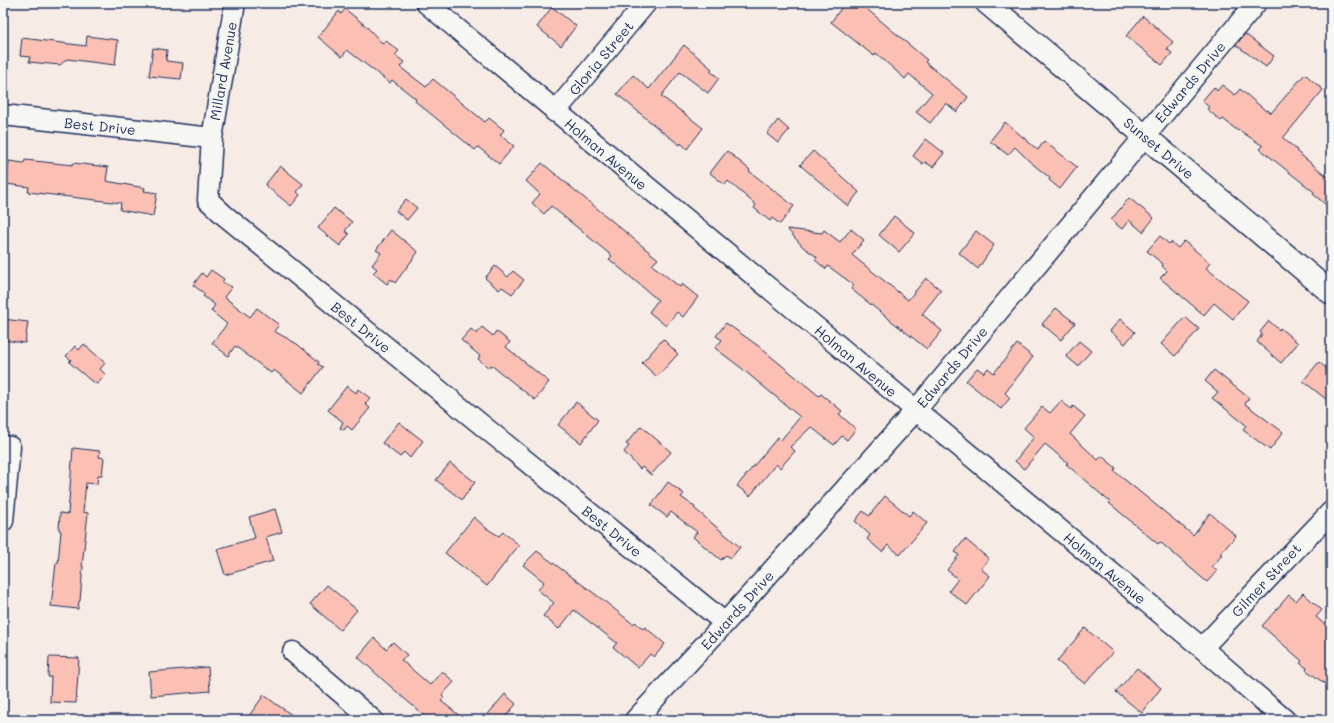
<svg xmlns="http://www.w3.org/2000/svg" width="1334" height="723" font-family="Mali,sans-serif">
	<rect width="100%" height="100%" fill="#f7ebe5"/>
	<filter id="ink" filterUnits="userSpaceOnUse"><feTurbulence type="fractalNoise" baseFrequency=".025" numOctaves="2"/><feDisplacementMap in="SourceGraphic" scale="8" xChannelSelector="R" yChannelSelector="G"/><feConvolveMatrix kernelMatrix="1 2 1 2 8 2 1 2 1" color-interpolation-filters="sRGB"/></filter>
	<g filter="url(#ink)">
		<!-- building -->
		<path fill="#fbc0b3" stroke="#1b2f5e" d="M845,3h30l-7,7 59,50 -2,2 43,35 -11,15 -11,-9 -16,20 -14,-11 16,-19 -23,-19 -4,5 -29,-26 -2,3 -43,-34z
			M552,7l24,19 -15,20 -24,-19z
			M345,9l21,17 17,18 2,-4 14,11 -4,4 9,7 -4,5 26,20 7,-8 52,43 4,-4 15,12 -4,5 14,11 -15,18 -21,-17 -3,3 -60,-49 1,-2 -24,-19 -2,3 -43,-33 -5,7 -24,-20 21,-26 2,3z
			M1143,16l30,26 -6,7 5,4 -10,12 -36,-29z
			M1245,34l29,22 -8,11 -30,-22z
			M87,36l31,4 -3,25 -48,-6 -7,6 -31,-3 1,-5 -10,-1 2,-18 64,8z
			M684,45l28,24 -2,2 9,7 -11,15 -28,-21 -19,24 42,32 -16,21 -6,-6 -1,2 -20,-15 -43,-36 16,-19 16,14z
			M153,48l14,2 -1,11 17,2 -2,16 -32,-3z
			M1305,74l18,16 -40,48 14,12 -1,1 33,27 2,-2v33l-18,-15 1,-2 -54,-43 3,-3 -24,-16 -1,1 -15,-12 -2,2 -14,-12 2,-2 -7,-6 12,-14 3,4 5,-6 13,10 5,-6 26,22 2,-1 3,3z
			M778,120l11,10 -11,13 -11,-9z
			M1005,122l33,28 6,-9 33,26 -17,22 -11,-9 1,-2 -21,-17 -14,-14 -7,8 -18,-14z
			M926,139l18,14 -11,14 -8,-5 -2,2 -10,-8z
			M727,151l23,19 -1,1 45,35 -14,18 -8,-6 -2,3 -16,-13 2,-3 -28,-24 -3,4 -15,-12z
			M813,151l46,41 -11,14 -48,-41z
			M25,160l48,5v-2l35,4 -2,14 39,7 -1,3 13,2 -4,23 -33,-6 1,-7 -93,-11 1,-5 -23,-3 3,-23 15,2z
			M542,163l116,96 -6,6 28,22 2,-3 16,13 -15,20 -6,-5 -11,14 -17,-14 9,-12 -49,-41 3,-3 -61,-50 -7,8 -12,-11 8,-9 -14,-13z
			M280,166l23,18 -6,8 3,3 -9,11 -26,-21z
			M1129,198l25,20 -11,14 -14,-12 -7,9 -11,-9z
			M406,199l11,9 -10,12 -11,-9z
			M334,208l18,14 -7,9 4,3 -9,12 -22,-18z
			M894,216l21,17 -16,19 -20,-17z
			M787,229l35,4 2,-3 16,12 11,-13 13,11 -12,15 56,45 18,-22 15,12 -19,24 20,17 -15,18 -76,-60 3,-4 -26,-19 -2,3 -11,-9 2,-3 -14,-10z
			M391,230l27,22 -23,31 -4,-4 -4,5 -14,-11 4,-4 -5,-4 9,-12 -5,-3z
			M976,231l18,14 -16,24 -19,-16z
			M1160,236l9,8 2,-2 7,6 6,-7 26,22 -4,5 42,33 -15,18 -19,-16 -10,12 -44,-37 7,-7 -5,-5 1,-2 -16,-13z
			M495,266l13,11 5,-6 11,9 -12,14 -10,-7 -3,3 -14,-12z
			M211,270l13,9 -2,3 10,5 -8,10 26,20 7,-9 22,17 -5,6 23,13 22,18 -1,2 5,3 -20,26 -29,-23 -3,3 -36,-27 -7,10 -16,-13 15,-19 -16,-13 4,-6 -12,-9 2,-2 -12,-9 9,-12 4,4z
			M1056,308l19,15 -14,17 -19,-16z
			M1185,317l14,12 -24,27 -14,-12z
			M3,319l25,3 -3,21 -22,-3z
			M1120,319l15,13 -10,12 -15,-13z
			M1269,321l10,9 1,-2 18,15 -17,20 -24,-21 5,-8 -2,-2z
			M726,323l31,22 62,51 2,-2 21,17 -3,3 17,15 -9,11 -5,-4 -8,9 -23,-18 -21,20 5,4 -15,17 -4,-4 -26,32 -13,-10 41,-49 3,3 19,-23 -60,-50 -25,-19 7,-8 -6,-4z
			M482,327l11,9 3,-5 14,11 -4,5 43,35 -14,18 -44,-35 -2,3 -11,-9 2,-3 -19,-16 10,-11 6,5z
			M663,339l15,15 -21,23 -15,-14z
			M1079,341l12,10 -13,15 -12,-10z
			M84,344l21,19 -5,6 6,6 -9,9 -7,-4 -21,-18 2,-2 -5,-4 9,-10 4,4z
			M1017,344l16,13 -28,36 5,5 -9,11 -35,-28 11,-13 7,5 4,-5 6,5z
			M1319,362l12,11v30l-28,-22z
			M1214,370l35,28 -4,6 38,28 -13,18 -27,-20 3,-5 -34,-27 6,-6 -13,-11z
			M347,386l9,7 2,-4 12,9 -5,6 5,4 -18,22 -5,-4 -3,4 -4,-2 3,-6 -15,-12z
			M1061,401l10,8 2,-3 12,10 -15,18 28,26 4,-4 14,12 -2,3 79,64 17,-22 26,23 -16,18 2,1 -10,12 5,4 -10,11 -47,-40 -2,2 -49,-41 1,-1 -44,-38 2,-1 -23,-19 -21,25 -9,-8 19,-24 -10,-9 18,-21 8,6z
			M576,402l22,18 -17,23 -23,-18z
			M399,422l24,19 -13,17 -6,-6 -4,5 -18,-14z
			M641,426l30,26 -20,23 -9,-8 -2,2 -16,-17 5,-6 -3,-2z
			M73,448l27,3 -1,6 5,1 -2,17h-4l-1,9 -11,-1 -3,29 5,1 -6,53h1l-3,35h-1l-1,8 -27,-3 5,-43h2l3,-32 -2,-1 1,-17 8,1z
			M450,463l25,19 -13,18 -26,-20z
			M668,482l16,12 -3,3 14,10 -1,1 46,39 -9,11 -5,-3 -5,5 -28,-23 4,-5 -26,-20 -4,5 -16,-12z
			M885,496l24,20 4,-5 14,12 -27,32 -12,-10 -6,7 -15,-13 3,-4 -15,-14 8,-10 6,5z
			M275,509l7,23 -16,5 7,24 -48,14 -8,-26 38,-11 -6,-21z
			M474,517l12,11 13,8 4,-4 16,13 -32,41 -42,-33z
			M965,539l24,20 -8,10 9,7 -23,29 -18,-14 9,-12 -11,-9 12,-15 -4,-3z
			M537,551l66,49 30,24 2,-2 8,7 2,-2 20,17 -11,13 -4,-3 -12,14 -25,-21 4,-4 -43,-33 -15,19 -16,-13 11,-13 -16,-13 6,-8 -21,-17z
			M327,585l30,25 -17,20 -30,-26z
			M1303,593l19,17 -6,7 15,13v58l-25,-18 1,-2 -7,-5 2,-2 -40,-35 27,-31 7,6z
			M1085,628l28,24 -28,32 -28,-23z
			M374,638l12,11 7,-7 14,13 -6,5 29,25 12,-14 12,11 -12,13 2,2 -3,4 24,19h-36l-47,-41 -24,-22z
			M49,657l30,1 -3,45 -26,-1 1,-25h-3z
			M208,667l2,24 -59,5 -2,-24z
			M1137,668l24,20 -19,25 -26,-21z
			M505,694l11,10 -13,16h-20z
			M264,695l12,9 23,16h-53z"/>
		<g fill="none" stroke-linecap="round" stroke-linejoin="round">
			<defs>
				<path id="street" d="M235,3l-23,135 -4,62 16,15 501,408
					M426,3l776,645 83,72
					M555,112l91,-109
					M3,115l209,23
					M3,446l7,1 -7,74
					M1202,648l129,-136
					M293,652l80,68
					M635,720l90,-97 191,-213 340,-407"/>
				<path id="secondary" d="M987,3l344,290"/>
			</defs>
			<!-- street casing -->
			<use href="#street" stroke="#1b2f5e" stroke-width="23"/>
			<!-- secondary casing -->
			<use href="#secondary" stroke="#1b2f5e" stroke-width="25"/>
			<!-- street -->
			<use href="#street" stroke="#f6f6f2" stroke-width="20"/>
			<!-- secondary -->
			<use href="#secondary" stroke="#f6f6f2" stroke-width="22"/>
		</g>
	</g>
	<g text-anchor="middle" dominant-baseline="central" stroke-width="3" stroke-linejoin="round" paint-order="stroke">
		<!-- street labels -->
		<g font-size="14" fill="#1b2f5e" stroke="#f6f6f2">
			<text transform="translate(601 58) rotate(-50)">Gloria Street</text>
			<text transform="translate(223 71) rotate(-80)">Millard Avenue</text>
			<text transform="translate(1190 82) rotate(-50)">Edwards Drive</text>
			<text transform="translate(100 126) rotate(6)">Best Drive</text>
			<text transform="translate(1159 148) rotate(40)">Sunset Drive</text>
			<text transform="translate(606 154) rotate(40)">Holman Avenue</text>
			<text transform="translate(361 327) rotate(39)">Best Drive</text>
			<text transform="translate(856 361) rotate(40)">Holman Avenue</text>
			<text transform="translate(952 367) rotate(-50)">Edwards Drive</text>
			<text transform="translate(612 531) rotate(39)">Best Drive</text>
			<text transform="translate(1105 568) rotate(40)">Holman Avenue</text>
			<text transform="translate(1266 580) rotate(-47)">Gilmer Street</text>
			<text transform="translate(737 610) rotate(-48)">Edwards Drive</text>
		</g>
	</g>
	<!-- margin -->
	<rect width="1334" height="723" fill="none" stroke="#f6f6f2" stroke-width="16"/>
	<rect x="8" y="8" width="1318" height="707" fill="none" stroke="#1b2f5e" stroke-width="1.5" filter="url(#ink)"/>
</svg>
